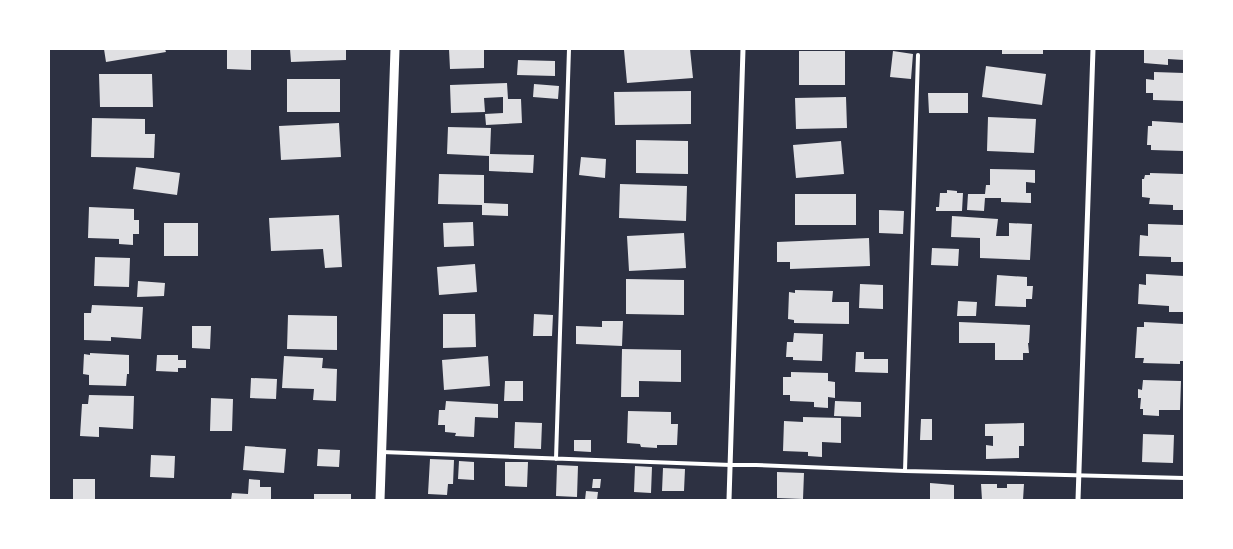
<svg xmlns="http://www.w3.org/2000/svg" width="1233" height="549" font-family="Literata,serif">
	<rect width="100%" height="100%" fill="#2d3142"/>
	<!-- building -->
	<path fill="#e0e0e3" d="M104,49h61l1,3 -60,10z
		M227,49h24v21l-24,-1z
		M290,49h56v11l-55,2z
		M449,49h35v19l-34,1z
		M636,49h54l3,29 -66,5 -3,-33z
		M1002,49h41v5h-41z
		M1144,49h40v11l-16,-1v6l-24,-2z
		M799,51h46v34h-46z
		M893,51l20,3 -2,25 -21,-2z
		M518,60l37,1v15l-38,-1z
		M986,66l60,8 -4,31 -60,-8z
		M1154,72l30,1v28l-31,-1v-7h-7v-14l8,1z
		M99,74h53l1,33h-53z
		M287,79h53v33h-53z
		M507,83l1,16h13l1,24 -36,2 -1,-11 18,-1v-16l-19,1 1,14 -34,1 -1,-28z
		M534,84l25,2 -1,13 -25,-2z
		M691,91v33l-76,1 -1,-33z
		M928,93h40v20h-39z
		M846,97l1,31 -51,1 -1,-31z
		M988,117l48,2 -2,34 -47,-2z
		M92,118l53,1v15h10l-1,24 -63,-1z
		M1152,121l32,2v28l-33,-1v-5h-4l1,-19h4z
		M339,123l2,34 -60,3 -2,-34z
		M448,127l43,1 -1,26 44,1 -1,18 -44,-2v-15l-42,-2z
		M636,140l52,1v33l-52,-1z
		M841,141l3,33 -48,4 -3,-33z
		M581,157l25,2 -1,19 -26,-3z
		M136,167l44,6 -3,22 -44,-6z
		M990,169l45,1v13l-9,-1v11h5v10l-30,-1v-4h-16l-1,13 -17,-1 1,-16h17l1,-9h4z
		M1150,173l34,1v36h-11v-5l-24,-1 1,-6 -8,-1v-18h2l1,-4h5z
		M439,174l45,1v28l24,1v12l-26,-1v-10l-44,-1z
		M620,184l67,2 -1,35 -67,-3z
		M947,190l10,1v2h6l-1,18h-26v-4h3l1,-14h7z
		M795,194h61v31h-61z
		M89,207l45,2v11h5v14h-6v11l-14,-1v-5l-31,-1z
		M879,210l25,1 -1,23 -24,-1z
		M339,215l3,52 -17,1 -2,-19 -52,2 -2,-33z
		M952,216l46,3 -2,17h13v-13l23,1 -2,36 -50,-2v-20l-29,-1z
		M473,222l1,24 -30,1 -1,-24z
		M164,223h34v33h-34z
		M1148,224l36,1v37h-13v-5l-32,-1 1,-21 8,1z
		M684,233l2,35 -57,3 -2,-35z
		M869,238l1,28 -80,3v-7h-13v-20z
		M932,248l27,1 -1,17 -27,-1z
		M95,257l35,1 -1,29 -35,-1z
		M475,264l2,28 -38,3 -2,-28z
		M1146,274l38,2 -1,36h-14v-6l-31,-2 1,-20 7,1z
		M997,275l30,2v9h6l-1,13h-6v8l-31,-1z
		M626,279l58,1v35l-58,-1z
		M138,281l27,2 -1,13 -27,1z
		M860,284l23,1v24l-24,-1z
		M795,290l38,1 -1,11h17v22l-55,-1v-3l-6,-1 1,-27 6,1z
		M958,301l19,1 -1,14h-19z
		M92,305l51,2 -2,32 -30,-2v4l-27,-1v-27h7z
		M443,314h32l1,33 -33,1z
		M534,314l19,1 -1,21h-19z
		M288,315l49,1v34l-50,-1z
		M602,321h21l-1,25 -46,-2v-18l26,1z
		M959,322l71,3 -1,18h-1l1,10h-6v7h-28v-17h-36z
		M1144,322l40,2v37h-4v3l-37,-1 1,-5h-9l2,-31h7z
		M192,326h19l-1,23 -18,-1z
		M794,333l29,1 -1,27 -29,-1v-3h-7l1,-15h6z
		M622,349l59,1v32l-42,-1v16h-18z
		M856,352h8v7h24v14l-33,-1z
		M90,353l39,2v19h-2l-1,12 -37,-1v-10l-6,-1 1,-20 6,1z
		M157,355h21v5h8v8h-8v4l-22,-1z
		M284,356l39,2 -1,10 15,1 -1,32 -23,-1 1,-11 -32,-1z
		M488,356l2,30 -46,4 -2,-30z
		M791,372l37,1v8l7,1v16l-7,-1v11l-14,-1v-5l-24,-1v-6h-7v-18h8z
		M251,378l26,1 -1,20 -26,-1z
		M1143,380l38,1 -1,29h-21v6l-16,-1v-6h-3l1,-11h-3v-9l4,1z
		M505,381h18v20h-19z
		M89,395l45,1 -1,33 -34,-2v10l-19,-1 2,-32h6z
		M211,398l22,1 -1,32h-22z
		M446,401l52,3v14l-23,-1 -1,20 -19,-1 1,-3 -11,-1v-7h-7l1,-15h6z
		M835,401l26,1v15l-27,-1z
		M628,411l43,1v12h7l-1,21h-20v3l-16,-1 -1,-3 -13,-1z
		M803,417l38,1v25l-19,-1v15l-14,-1v-4l-25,-1 1,-30 19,1z
		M921,419h11v21h-12z
		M515,422l27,1 -1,26 -27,-1z
		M1024,423v23h-5v12l-33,1v-14l7,1v-10h-8v-12z
		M1143,434l31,1 -1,28 -31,-1z
		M574,440h17v12l-17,-1z
		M245,446l41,3 -2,24 -41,-3z
		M318,449l22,1 -1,17 -22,-1z
		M151,455l24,1 -1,22 -24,-1z
		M430,459l24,1 -1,24h-5l-1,11 -19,-1z
		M459,461l15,1v18l-16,-1z
		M505,462h23l-1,25 -22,-1z
		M557,465l21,1 -1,31 -21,-1z
		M635,466l17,1 -1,26 -17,-1z
		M663,468l22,1 -1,22h-22z
		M777,472l27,1 -1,26 -26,-1z
		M73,479h22v21h-22z
		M249,479l11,1v7h11v13h-40l1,-7 16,1z
		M593,479h8l-1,9h-8z
		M930,483l24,2v15h-24z
		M981,484h16v4h10v-4h17l-1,16h-41z
		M586,491l12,1 -1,8h-12z
		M314,494h37v6h-37z"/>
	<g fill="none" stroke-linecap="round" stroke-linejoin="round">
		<!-- service -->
		<path stroke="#fff" stroke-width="4" d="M382,452l349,13h25l149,6 279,7
			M556,459l13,-410
			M905,471l13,-416"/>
		<!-- minor -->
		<path stroke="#fff" stroke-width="5" d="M729,500l14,-451
			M1078,500l15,-451"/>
		<!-- tertiary -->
		<path stroke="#fff" stroke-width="9" d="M380,500l15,-451"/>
	</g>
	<!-- border -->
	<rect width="1233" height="549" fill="none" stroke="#ffffff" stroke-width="100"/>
</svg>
